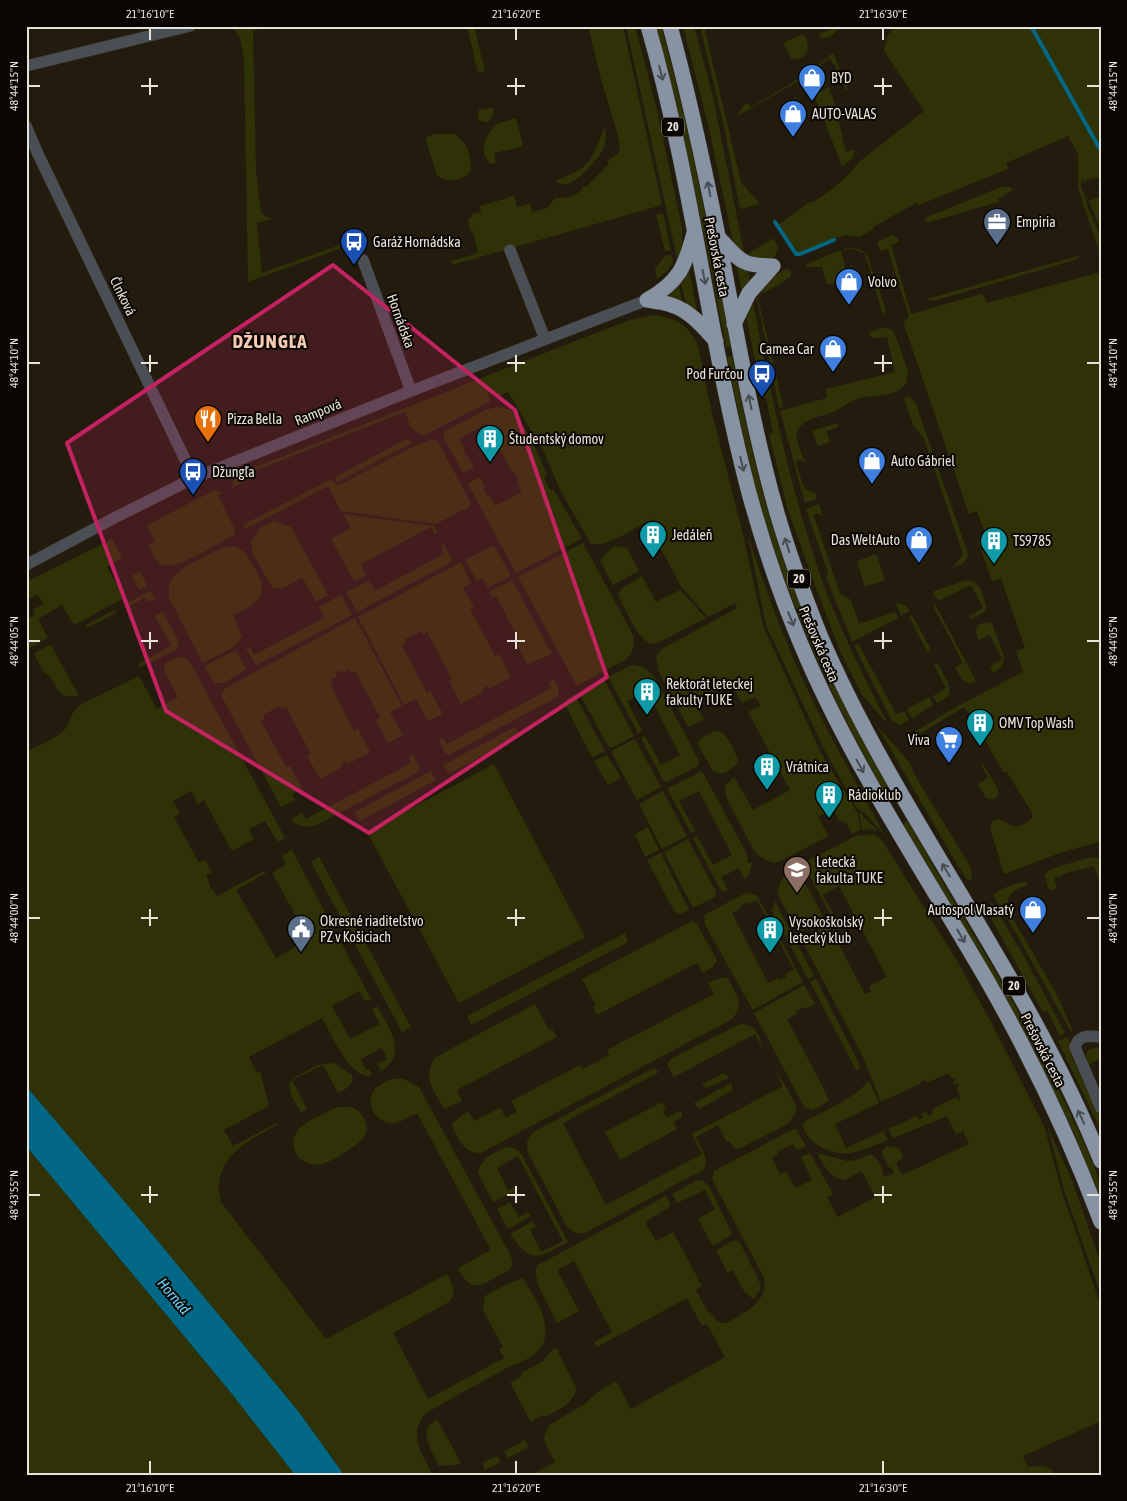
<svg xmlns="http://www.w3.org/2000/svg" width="1127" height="1501" font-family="'Asap Condensed',sans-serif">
	<rect width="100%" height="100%" fill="#231c0e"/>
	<!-- green -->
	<path fill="#2f3106" d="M231,26h38l-16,5 3,139 5,42c4,5 7,6 14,6l-18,5 5,50 81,-29 1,3 -96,35 -4,-221 -4,-24z
		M467,26h7l11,45 -7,2z
		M588,26h35l39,179 -210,60 -1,-4 27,-8 -5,-22h-3l-2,-11 4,-4v-2l9,-2 -1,-6 34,-10 3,11 13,-3 2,8 15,-4 8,-10 17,-1 11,-8v-3l3,1 23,-23 -2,-3 11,-7 2,-8 -3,-14 -16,-53z
		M626,26h9l21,80 26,122v15l-4,19z
		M656,26h5c30,106 49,213 70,321h-5c-21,-107 -41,-215 -70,-321z
		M683,26h11l19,71 32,160 -12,-15 -23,-109z
		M700,26h4l37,156 19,22 -20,5 -17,-87z
		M839,26h3l-12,11 -8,1 -3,-4 2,-2 1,1z
		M898,26h203v157l-2,-5h-7l-9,4v-3l-2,1v7l6,13 -1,3 15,35v19l-23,-69v-34l-10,-18 -62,27 2,6 -89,36 -1,-3 -45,25v2l-13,8 -15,-2 -6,2 -40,17 -5,-2 -16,-27 30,-22 7,-2 20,-14 15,-14 9,-11 65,-51 -40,-60 4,-17z
		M803,34c8,10 7,23 -9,26l-3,-2 -8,-15z
		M833,53l15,37h-2l-10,-21 1,-1 -8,-10 -13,11 10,16 -8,5 -12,-12c-24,11 -46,26 -69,38l7,-11 4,-2 3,4c28,-16 57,-33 82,-54z
		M829,87c8,21 11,43 17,65l9,-3 -2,9 -11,8 -28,-71z
		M493,108v6l-5,8c-8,1 -13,-4 -9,-12z
		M516,118l7,27 -1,2 -28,6 2,10h3l-8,1c-14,-12 -5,-28 5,-40z
		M605,126c1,7 1,14 -1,21 -2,8 -23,31 -32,35 -5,3 -10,3 -15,0v-2c36,-13 34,-20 48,-54z
		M435,134h21c2,5 5,5 8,9 3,3 4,7 5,11 4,14 3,23 -14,26 -7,1 -13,0 -18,-5l-11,-35 1,-3z
		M1001,187h9l3,3 -15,9 1,3 -70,20 -4,-2 2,-3z
		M1101,196v35l-12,-30z
		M663,213l8,38h-6l-9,-36z
		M892,235l5,3 2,3 -1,1 -7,3 20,69 70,-20 3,2 3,7 114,-31v577l-3,-7 -38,11 -56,21 -14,-46 2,-6 6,-3c16,7 18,13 34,-1v-5l-25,-41h-4l-23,-41 -1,1 -7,-11 3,-2 -2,-3 5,-4 -1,-2 -8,4 -5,-7 -48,29 -2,-4 42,-25 67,-35 -7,-21 9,-3 -24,-70 -9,3 -11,-31 6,-2 2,6 6,-2 -2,-8 -12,4 -3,-7 12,-5 -1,-6 -5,1 -7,-20 -8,3 -66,-192 6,-5 -21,-68 -8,2 -3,-9z
		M774,238l4,11 -3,7 -6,3h-19l-1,-6z
		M848,248l12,1 7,6 19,55 -3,6 -13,-46 -6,-17 -11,-4 -12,1 7,30 -21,5 -5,-18h-16l1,-3 36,-15z
		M666,255h6l1,8 -7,9 -9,7 -2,-11z
		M1081,255l-6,5 -138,40 -6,1 -4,-2z
		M736,262l11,7 4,13 -8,16z
		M786,269l5,2v5l-2,2 -23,14 -9,2 26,111v2l-4,1 -23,-114 16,-17z
		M688,272l2,1 7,38 -11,-7 -5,-22z
		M679,285l3,17 -17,-5z
		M752,298c15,76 30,151 52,226 7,23 14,46 22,68 18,44 38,86 60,128l-1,1 -23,-26 -21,-42 -25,-65 -29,-81 -18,-73 4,-1 -7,-35h-3l-17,-82z
		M653,315c22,3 36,9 45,31l13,63 32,125 20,92 57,125 38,63 2,16 -8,4 -6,-11 -7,-3 -6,-11 -15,8 11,19 -49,25 -6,2 -6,-2 -6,-3 -8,-7 -28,-54 -1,-11 9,-9 19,33 37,-20 -42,-78 12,-6 -1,-4 -4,-5 -13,6 -11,-19 -36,19 9,17 -16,7 -29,-55 -3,-16 6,-7 75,-41 -2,-5 -27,14 -26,-29 -28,-52 5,-4 -7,-13c-16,8 -45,29 -61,25l-30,-52 -16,-38 -37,-62 -10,5 -4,-7 -7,3 4,8 -68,35 -12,-8 -6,-16 -161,63 2,6 -14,7 3,-12 3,-2 355,-140 40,-15z
		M882,328h6l6,4 14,39 -1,11c-10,16 -31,12 -46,16 -12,3 -18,9 -28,14 -9,4 -21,5 -29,11 -3,2 -6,5 -7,9 -2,9 5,22 8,30l-7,-3 -2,4 8,25 12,6 1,5 -12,4 -25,-92 47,-13 -1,-9 69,-17 -8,-35c-7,1 -12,3 -18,-2l1,-3z
		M732,356c11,54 22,109 38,163 23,75 53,148 90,217 9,17 18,34 28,50l-2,4 -3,-1 -2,-3c-43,-77 -80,-155 -107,-238 -21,-63 -34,-127 -47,-191z
		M907,397l5,2 4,5 51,147 1,5 -4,7 -12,5 11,-14 -39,-115 -11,-14 -9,-27z
		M498,407c4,0 8,1 12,3 13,8 30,49 37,64l-3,3 5,12 5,1 28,49 -66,34 -48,-89 12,-7 5,10 -2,1 5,9 2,-1 5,10 27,-14 -5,-10 2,-1 -5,-10 -2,1 -15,-28 2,-1 -5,-10 -2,1 -6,-10 -27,15 5,9 -1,2 11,17 -11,6 -20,-37 1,-4 41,-22z
		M837,423l2,4 -13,4 4,11 -12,4 -6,-15z
		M407,439l5,4 -75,39 -2,-5z
		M432,439l6,3 33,61 -2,4 -33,17 -95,-13 -13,-25 -83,43 -2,-4 89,-46 5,7 78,-40z
		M215,490l8,3 -5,2 17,35 -1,5c-13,7 -59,36 -72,30 -7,-3 -10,-14 -13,-20l6,-3 -8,-17z
		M819,504l4,12 -8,-3 -2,5 2,1 25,75 11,6 8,24 36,-12 3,6 -46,24 -26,-65 2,-4 -22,-64z
		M343,514l91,12 4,7 -3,1 -4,-7 -70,37 5,11 -12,6 -23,-42 20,-11z
		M274,521l12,5 4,-1 38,70 -12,7 -14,-25c-9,5 -20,15 -30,10l-19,-33 -2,-13 9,-13z
		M748,536c18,54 37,108 62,159 23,48 50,94 75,141l-20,-23 -9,-6 -32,-58 -58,-124z
		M112,539l10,19 -15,9 17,31 -50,27 -12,-20 -24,14 10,19 -18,10 -4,-8v-20l9,-5 -2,-5 10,-6 -5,-10 -11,6 1,2 -2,1v-21z
		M583,543l49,90c4,11 2,19 -7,27l-48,26 -59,-109z
		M444,544l8,16 -2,3 -93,49 -11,-20 23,-11 6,10 69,-37 -3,-8z
		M230,546c5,1 8,1 12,4 6,5 18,27 20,35 0,4 -1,9 -2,12 -5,9 -19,13 -27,18l9,22 -3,2 1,2 -6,4v2l-31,16 -34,-65c-1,-6 -1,-13 3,-19 6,-11 46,-31 58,-33z
		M493,546l2,1 16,29 -23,12 -6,-10 -5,3 -12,-21z
		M615,546l12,2 12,23 -26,14 -13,-24 5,-7z
		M876,554l9,26 -20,7 -8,-26z
		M461,562l10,21 -8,5 11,19 -4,2 25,47 4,-2 12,23 -22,12 -2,-3 -5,3 1,3 -22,12 -12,-23 3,-2 -25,-47 -4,2 -2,-3 -17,9 2,3 -4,3 25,47 3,-2 13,23 -15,7 -12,-22 -12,6 -46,-88z
		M140,571l7,15 -8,4 -7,-14z
		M642,576l14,26 24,-12 26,28 -48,25c-4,1 -8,1 -12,-2 -11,-8 -21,-33 -28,-46l3,-6z
		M512,580l40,74 -25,10 -10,-19 3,-3 -24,-46 -4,2 -3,-6z
		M964,581c16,-2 19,13 22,26 -1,7 -9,9 -16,12l-2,-2 15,-9 -12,-23 -33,16 -4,-7v-3z
		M150,591l5,8 -7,3 -3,-5 -19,11 -2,-3z
		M341,595l11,20 -95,50 -3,-3 -8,-14 3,-2 5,9 70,-37 -5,-11z
		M896,603l9,2 5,6 -9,5z
		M935,604l41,77c-11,7 -16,-5 -21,-14l8,-4 -30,-57z
		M115,610l1,3 -29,15 -1,-3z
		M163,612l15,28 1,5 -5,6 -34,16 -2,-3 33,-18 -16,-30z
		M912,615l19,35 -4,2 -18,-36z
		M355,618l47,88 -12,6 13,23 -15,8 -12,-23 4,-3 -25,-46 -4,2 -2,-4 -6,3 -1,-2 -6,3 1,3 -5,3 1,3 -3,2 24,47 4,-2 12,23 -22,12 -2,-3 -5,3 1,3 -22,12 -13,-23 4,-2 -25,-47 -4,2 -2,-3 -17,9 2,3 -4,3 25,46 4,-1 12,22 -10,6 3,6 -14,7 -59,-110v-5l4,-4z
		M988,622l4,1 12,34c0,9 -4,12 -11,16l-3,-7 12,-7 -12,-24 -11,5c-6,-11 -3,-16 9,-18z
		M858,643l38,71 8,-3 5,9 -10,5 -7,-4 -38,-75z
		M51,645l28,51c-22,3 -20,-7 -30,-20 -2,-2 -4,-3 -6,-5 -3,-5 -6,-12 -9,-18z
		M236,650l9,17v3l-21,13h-10l-9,-17z
		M177,657l9,1 5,6 94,174 -7,4 -13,-21 -16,8 5,10 -22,12 -28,-51 -6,4 -7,-13 -18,10 7,12 -6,4 25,46 6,-3 7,12 -6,3 5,14h2l4,7 47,-25 2,2 -30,17 40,68 33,-19 -37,-66 14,-9 -4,-8 10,-6 79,149 -6,2 -6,-10 -27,15 18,33 30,-15 -8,-15 5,-3c11,19 32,49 4,65l-4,-7 10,-5 -5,-11 -21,11 5,11 3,-1 3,6c-21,7 -41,-42 -50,-57l-73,39 8,16 3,-2 9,35 -45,24 9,16 44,-23 1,1c-24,14 -55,27 -59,59 -1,6 1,13 2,19l105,137 121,-65c5,10 10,18 2,28l-56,31 35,66 76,-41 -5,-9 4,-2 -18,-33 -2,-7 2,-11 24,-13 14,-5c9,16 25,37 22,57 0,6 -3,12 -8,17 -9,9 -23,12 -34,18 -26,14 -52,29 -77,43 -19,22 -4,41 7,62h-89l-45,-63 -152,-184 -121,-142v-334c11,-6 32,-14 39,-23 7,-9 4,-15 15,-24l59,-29 18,33 21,-12 -14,-27 1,-6z
		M937,663c4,7 18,27 10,34 -2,2 -7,4 -10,6l-4,-7 13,-8 -12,-24z
		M632,665c11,1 17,5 23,13l44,83 -1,5 -31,16 -4,-2 -22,-42 4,-2 16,29 19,-10 -33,-64 -20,10 15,30 -4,2 -30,-56z
		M554,679l5,11 -2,7 -108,58 -4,-2 -6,-13 4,-2 4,6 105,-56 -3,-6z
		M604,679l30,57 -22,12 -4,-2 -29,-53z
		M575,695l30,56 -13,6 -27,-52c1,-6 4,-8 10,-10z
		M929,697l4,8 -21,13 -5,-9z
		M876,724l33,38 8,17 53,87 2,14 -4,1 -10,-15z
		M515,727l4,7 -2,3 -68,37 -6,-9z
		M714,731c3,0 5,0 8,2 6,3 16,23 16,30 -7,6 -16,15 -25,8l-12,-21 -3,-8 5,-5z
		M635,739l26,48 -24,13 -25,-46 1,-4z
		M413,754l6,13 -1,5 -102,53c-10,3 -17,2 -25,-5l11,-7 4,6 105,-56 -3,-6z
		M607,755l14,23 -13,7 -14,-24z
		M494,764l91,173 -126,66 -92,-171z
		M983,764l15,25v7l-4,3 -8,-1 -8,-14 10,-6 -7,-13z
		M431,771l5,9 -76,41 -5,-9z
		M702,771l45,83 1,9h4l-2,9 -5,8 -6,-12 -18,9 7,13 -4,1 -4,-2 -27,-51 4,-2 16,29 19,-10 -33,-64 -20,10 16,30 -4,2 -23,-43v-2z
		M663,791l24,45 -25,13 -23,-45z
		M859,812l19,19 -7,-2 -9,1z
		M906,821l3,2c42,76 89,149 129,225l-5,3 -39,-73 -90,-152v-3z
		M648,827l11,23 -14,7 -10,-23z
		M873,834l7,4 4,5 75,121 32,58 53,104 19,70 15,42 23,69v114l-78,35 5,11c11,-1 21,-4 27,8h-524l24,-13 -10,-19 -1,-6 5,-12 34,-20 15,-13 18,-11 15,28 94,-52 -18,-33 -5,2 -15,-28 -90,49 -3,-5 18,-10 -38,-71 -17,9 22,41 -22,12 -19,-38 -3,-15 3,-5 128,-69 5,10 -26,16 11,19 17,-9 29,54 -6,4 12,22h2c5,7 8,12 17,11 18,-11 42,-21 37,-45l-49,-93 -3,-6 2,-8 80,-42h2l10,17 -9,4 -4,-6 -16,8 1,2 -6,4 8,16 6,-3 9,17 17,-8 -11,-23 9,-4 23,41 -6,3 11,20 37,-20 -13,-26 -18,9c-16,-4 -19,-13 -27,-27l30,8c22,0 22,-19 36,9l-1,2 3,5 9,-4 -3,-6 -2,1 -7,-15 1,-4 5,-3 11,2 4,10 -7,4 6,13 67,-31 -6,-13 -7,3 -9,-18 -54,22 -5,-9 29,-13 2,4 4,-2 -2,-4 5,-2 2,4 5,-3 -1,-4 25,-12 1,3h2l-1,-3 1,-1 -4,-9 3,-2 -1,-2 -3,2 -2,-4 3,-1 -1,-2 -3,1 -4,-6 -21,10 -2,-3 -5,2v2l-39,18 -18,-45 -59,-113 1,-6 23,-14 37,70 6,-2 -2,-6 18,-9 -48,-91 -16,9 11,20 -3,1 -28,-53 53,-27z
		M688,839l28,53 -1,5 -22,11 -29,-56z
		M661,853l28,57 -9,4 -3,-1 -4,-4 -26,-49z
		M319,857l92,170 -9,5 -91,-170z
		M1091,857l10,2v27l-7,-20 -32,8v2l-8,2 3,10 -5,2 -4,-2 -3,-13 6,-6z
		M793,868l6,4 26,47 -24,12h-4l-19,-36c0,-12 5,-20 15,-27z
		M1027,881l1,4c-13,4 -23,9 -20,25l48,83 6,13 11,26h-2l-55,-99 -23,-38c10,-8 22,-11 34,-14z
		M749,893l7,2 17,29 -3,1 -13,-25 -8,4 -2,-2 -7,4 1,2 -9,5 36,70 10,-5 2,2 6,-3 -1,-3 9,-4 -16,-31 2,-1 23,44 -50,28 -48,-85 -1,-10 40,-21z
		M775,901l39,75 -6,3 -36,-68z
		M991,901l34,57 40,75 -7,4 1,-3 -12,-24 -4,2 -51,-92 -2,-8z
		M692,921l5,3 20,36 -4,7 -10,6 -6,-10 -100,52 -4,-8 3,-2 -14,-26z
		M625,933l3,8 -2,2 -155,82 -4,-9z
		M725,977l3,1c7,15 18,26 4,41l-251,134c-18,1 -23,-16 -30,-29l17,-13 6,10 26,-13 6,10 11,-6 -6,-11 69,-36 3,4 26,-14 -2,-5 107,-56 -6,-11 6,-3z
		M816,979l41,80 3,9 -4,2 -46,-88z
		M804,985l11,19 -10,5 -2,-2 -7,4 1,3 -10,5 37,70 5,12 -16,9 -8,-2 -3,-5 -48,-90z
		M535,1004l14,26 3,-1 5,8 -100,53 5,11 -18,8c-10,-18 -21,-30 -10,-51z
		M740,1024c18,1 19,12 24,27l-9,-17 -81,43 -6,-11v-4l4,-4z
		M1067,1037l3,5 2,16 29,61v12l-43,-90z
		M1101,1047v11l-13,7 -2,-12 4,-4z
		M1040,1052c15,30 30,60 44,91 8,18 17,36 17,55l-32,-76 -34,-68z
		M334,1063l18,12c2,12 -6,13 -14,18l-15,-28 -31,15 15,29 -6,4 -10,-18 -2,-10 4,-7 25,-13z
		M655,1069l4,3 -96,51 43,82 96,-51 -10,-20 91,-48 -9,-17 11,16 11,20v7l-3,5 -5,7 -49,25h-3l-7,-8h-3l-8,-16 -22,12c5,11 14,21 7,33l-116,62c-8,3 -14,1 -20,-5l-39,-74c-3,-11 0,-17 9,-23l113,-60z
		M724,1073l5,5 -23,10 -4,-4z
		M391,1079h13l15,8 92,169c1,4 2,8 0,11 -3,4 -9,7 -13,9 -19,12 -29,15 -40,-8l33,-18 -74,-137c-8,3 -16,10 -25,10 -15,0 -27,-17 -19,-31 3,-6 12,-10 18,-13z
		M869,1080l10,23 -44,21 11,24 37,-17 5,9c-12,4 -26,11 -38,13 -17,3 -46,-10 -47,-29l3,-3c18,-10 53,-25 63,-41z
		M731,1083l2,7 -34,19 -5,-6z
		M662,1102l4,8 -3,2 4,6 14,-8 1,7 -9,5 4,7 -57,31 -15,-28z
		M338,1107c5,0 10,-1 15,1 11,4 17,19 11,29 -5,8 -33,25 -42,27 -21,4 -37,-16 -24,-34 6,-9 29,-17 40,-23z
		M1047,1125l26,58 28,82v30l-37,-105z
		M26,1146l202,243 67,86h-269z
		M508,1147c7,1 10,3 14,8l46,87c-29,15 -36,24 -58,-8l23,-13 3,6 -6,3 11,22 22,-11 -45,-85 -21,12 11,22 7,-3 2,3 -24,12 -15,-29c2,-14 17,-22 30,-26z
		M697,1180l6,1 6,5 23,47 -1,2 -18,11 -15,-27 17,-10 -10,-19 -28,13 -5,-9z
		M510,1202l9,15 9,-5 3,4 -23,13 -11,-20z
		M732,1241h7l21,42v7l-6,9 -9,-6 -12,-23 -6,2 -11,-21z
		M556,1348l21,41c-7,17 -17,20 -32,28l-2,-2 -12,7 -21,-39 12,-7 -1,-3 21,-11 11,-13z
		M437,1419l24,44 -6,2 -16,1c-5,-9 -16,-29 -11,-39 2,-3 6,-6 9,-8z
		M525,1440l4,7 -21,11 -4,-7z
		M497,1456l4,6 -16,8 -3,-7z"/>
	<!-- water -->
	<path fill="#036885" d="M26,1086l121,142 152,184 45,63h-49l-67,-86 -202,-243z"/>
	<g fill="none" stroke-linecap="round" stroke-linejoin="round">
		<!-- stream -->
		<path stroke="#036885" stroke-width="4" d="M1031,26l70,125
			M775,222l21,32
			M796,254h4l34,-14"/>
		<defs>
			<path id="street" d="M26,66l164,-40
				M26,126l12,28 156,324
				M510,250l35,89
				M363,260l48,131
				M26,565l92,-49 76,-38 217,-87 236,-91
				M1101,1037c-12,-1 -22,-3 -26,10l26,61"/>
			<path id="highway" d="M648,26c44,152 60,310 100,463 14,52 31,103 52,153 50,120 123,228 188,340 44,77 82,157 113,240
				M670,26c19,69 34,140 48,210 18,93 33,186 59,277 12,41 27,82 43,122 28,66 63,129 100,191 64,109 134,217 181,335
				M718,237c22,23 22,29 55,29
				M647,300c32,-18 38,-33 47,-67
				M647,300c9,2 19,2 27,6 17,6 30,22 42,35
				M734,324l15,-31 24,-27"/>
		</defs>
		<!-- street casing -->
		<use href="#street" stroke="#3f382b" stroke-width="12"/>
		<!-- highway casing -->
		<use href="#highway" stroke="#3f382b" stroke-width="16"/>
		<!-- street -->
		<use href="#street" stroke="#4a4e55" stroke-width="11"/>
		<!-- highway -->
		<use href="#highway" stroke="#8793a3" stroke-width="15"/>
	</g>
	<!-- one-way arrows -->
	<defs><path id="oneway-shaft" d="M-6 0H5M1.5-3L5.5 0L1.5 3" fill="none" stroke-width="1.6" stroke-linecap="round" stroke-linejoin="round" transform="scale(1.25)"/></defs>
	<g stroke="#484d53">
		<use href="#oneway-shaft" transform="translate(661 73) rotate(76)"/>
		<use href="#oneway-shaft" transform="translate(709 189) rotate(-101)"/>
		<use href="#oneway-shaft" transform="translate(704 277) rotate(79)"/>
		<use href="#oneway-shaft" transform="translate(750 402) rotate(-102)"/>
		<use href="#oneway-shaft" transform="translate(742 464) rotate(76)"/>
		<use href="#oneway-shaft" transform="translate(787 545) rotate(-108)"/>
		<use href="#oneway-shaft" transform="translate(791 619) rotate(68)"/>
		<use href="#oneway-shaft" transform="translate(860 766) rotate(61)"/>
		<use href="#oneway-shaft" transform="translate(946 870) rotate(-121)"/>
		<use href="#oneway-shaft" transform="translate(961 936) rotate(60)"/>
		<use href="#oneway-shaft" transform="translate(1081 1117) rotate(-115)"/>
	</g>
	<!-- marked area -->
	<path fill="#c42261" fill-opacity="0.2" stroke="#c42261" stroke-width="4" stroke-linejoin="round" d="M333,265l182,145 92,267 -238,156 -203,-122 -99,-268z"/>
	<!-- ticks -->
	<path fill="none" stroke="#e8e3da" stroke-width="2" d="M150,28v12M516,28v12M883,28v12M150,78v17M516,78v17M883,78v17M28,86h12M141,86h17M507,86h18M874,86h18M1087,86h13M150,355v17M516,355v17M883,355v17M28,363h12M141,363h17M507,363h18M874,363h18M1087,363h13M150,632v17M516,632v17M883,632v17M28,641h12M141,641h17M507,641h18M874,641h18M1087,641h13M150,909v17M516,909v17M883,909v17M28,918h12M141,918h17M507,918h18M874,918h18M1087,918h13M150,1186v17M516,1186v17M883,1186v17M28,1195h12M141,1195h17M507,1195h18M874,1195h18M1087,1195h13M150,1461v13M516,1461v13M883,1461v13"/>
	<!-- icons -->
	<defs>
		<symbol id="shop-pin" viewBox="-11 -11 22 30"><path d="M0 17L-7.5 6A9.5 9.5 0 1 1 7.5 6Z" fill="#3f7fe0" stroke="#0a0703"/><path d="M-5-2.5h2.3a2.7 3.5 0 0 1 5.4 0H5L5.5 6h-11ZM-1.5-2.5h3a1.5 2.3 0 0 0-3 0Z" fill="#fff"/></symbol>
		<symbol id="office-pin" viewBox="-11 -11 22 30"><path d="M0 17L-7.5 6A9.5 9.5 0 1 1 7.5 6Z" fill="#5c6f8a" stroke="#0a0703"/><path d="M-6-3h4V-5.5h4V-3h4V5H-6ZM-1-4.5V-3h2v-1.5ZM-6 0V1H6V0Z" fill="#fff"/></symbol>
		<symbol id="bus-pin" viewBox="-11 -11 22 30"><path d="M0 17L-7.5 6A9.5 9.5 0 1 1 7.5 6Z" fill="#1a4fb4" stroke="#0a0703"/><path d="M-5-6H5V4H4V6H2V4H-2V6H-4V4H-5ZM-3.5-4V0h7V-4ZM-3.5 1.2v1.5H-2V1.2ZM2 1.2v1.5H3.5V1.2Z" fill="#fff"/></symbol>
		<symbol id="restaurant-pin" viewBox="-11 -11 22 30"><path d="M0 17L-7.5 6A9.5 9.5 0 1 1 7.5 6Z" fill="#e8710a" stroke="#0a0703"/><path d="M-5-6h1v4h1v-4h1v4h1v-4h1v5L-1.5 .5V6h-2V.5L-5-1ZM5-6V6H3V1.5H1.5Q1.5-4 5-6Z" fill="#fff"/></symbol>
		<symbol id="building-pin" viewBox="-11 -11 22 30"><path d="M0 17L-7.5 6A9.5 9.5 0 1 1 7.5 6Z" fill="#0f9aa8" stroke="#0a0703"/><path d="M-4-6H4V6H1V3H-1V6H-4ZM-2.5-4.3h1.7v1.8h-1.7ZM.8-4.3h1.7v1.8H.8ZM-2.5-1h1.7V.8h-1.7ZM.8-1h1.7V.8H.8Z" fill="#fff"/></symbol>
		<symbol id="supermarket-pin" viewBox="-11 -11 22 30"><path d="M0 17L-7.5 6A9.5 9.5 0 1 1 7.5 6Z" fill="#3f7fe0" stroke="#0a0703"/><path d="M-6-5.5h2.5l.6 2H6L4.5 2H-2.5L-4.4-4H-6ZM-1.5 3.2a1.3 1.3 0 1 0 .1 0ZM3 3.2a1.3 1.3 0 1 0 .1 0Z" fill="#fff"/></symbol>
		<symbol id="university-pin" viewBox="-11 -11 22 30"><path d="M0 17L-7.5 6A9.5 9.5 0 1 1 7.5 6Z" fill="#8d6e63" stroke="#0a0703"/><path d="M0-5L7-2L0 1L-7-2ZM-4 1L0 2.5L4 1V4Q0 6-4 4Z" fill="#fff"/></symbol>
		<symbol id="civic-pin" viewBox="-11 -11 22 30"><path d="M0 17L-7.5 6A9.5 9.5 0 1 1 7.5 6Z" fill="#5c6f8a" stroke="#0a0703"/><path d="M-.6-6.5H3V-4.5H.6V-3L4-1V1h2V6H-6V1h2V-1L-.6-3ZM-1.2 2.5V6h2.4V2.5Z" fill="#fff"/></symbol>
	</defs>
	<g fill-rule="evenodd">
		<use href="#shop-pin" x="796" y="62" width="32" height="43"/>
		<use href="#shop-pin" x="777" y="98" width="32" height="43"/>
		<use href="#office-pin" x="981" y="206" width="32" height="43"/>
		<use href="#bus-pin" x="338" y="226" width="32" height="43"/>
		<use href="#shop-pin" x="833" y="266" width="32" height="43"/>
		<use href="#shop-pin" x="817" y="333" width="32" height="43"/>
		<use href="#bus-pin" x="746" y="358" width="32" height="43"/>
		<use href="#restaurant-pin" x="192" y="403" width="32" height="43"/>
		<use href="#building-pin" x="474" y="423" width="32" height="43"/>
		<use href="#shop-pin" x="856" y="445" width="32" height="43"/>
		<use href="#bus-pin" x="177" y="456" width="32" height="43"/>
		<use href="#building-pin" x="637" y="519" width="32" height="43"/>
		<use href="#shop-pin" x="903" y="524" width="32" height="43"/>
		<use href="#building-pin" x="978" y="525" width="32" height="43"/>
		<use href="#building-pin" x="631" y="676" width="32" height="43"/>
		<use href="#building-pin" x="964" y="707" width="32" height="43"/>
		<use href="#supermarket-pin" x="933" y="724" width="32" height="43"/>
		<use href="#building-pin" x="751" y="751" width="32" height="43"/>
		<use href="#building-pin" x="813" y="779" width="32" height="43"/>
		<use href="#university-pin" x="781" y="854" width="32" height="43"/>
		<use href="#shop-pin" x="1017" y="894" width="32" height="43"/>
		<use href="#civic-pin" x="285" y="913" width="32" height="43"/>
		<use href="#building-pin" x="754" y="914" width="32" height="43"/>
	</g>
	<g text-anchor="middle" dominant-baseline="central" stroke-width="4" stroke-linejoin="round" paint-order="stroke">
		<!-- shield labels -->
		<g fill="#0a0703" stroke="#a5a19a" stroke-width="1">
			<rect x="662" y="117.5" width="22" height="19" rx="4"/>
			<rect x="788" y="569.5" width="22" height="19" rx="4"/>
			<rect x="1003" y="976.5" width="22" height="19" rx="4"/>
		</g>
		<g font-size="12" font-weight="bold" fill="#e8e3da">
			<text x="673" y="127">20</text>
			<text x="799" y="579">20</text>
			<text x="1014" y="986">20</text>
		</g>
		<!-- poi labels -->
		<g font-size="14" fill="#e8e3da" stroke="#0a0703" text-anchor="start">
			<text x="831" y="78">BYD</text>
			<text x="812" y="114">AUTO-VALAS</text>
			<text x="1016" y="222">Empiria</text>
			<text x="373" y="242">Garáž Hornádska</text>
			<text x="868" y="282">Volvo</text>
			<text x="814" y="349" text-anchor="end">Camea Car</text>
			<text x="743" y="374" text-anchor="end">Pod Furčou</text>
			<text x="227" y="419">Pizza Bella</text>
			<text x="509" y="439">Študentský domov</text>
			<text x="891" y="461">Auto Gábriel</text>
			<text x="212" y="472">Džungľa</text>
			<text x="672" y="535">Jedáleň</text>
			<text x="900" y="540" text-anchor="end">Das WeltAuto</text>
			<text x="1013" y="541">TS9785</text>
			<text x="666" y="684">Rektorát leteckej<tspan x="666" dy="16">fakulty TUKE</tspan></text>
			<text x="999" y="723">OMV Top Wash</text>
			<text x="930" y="740" text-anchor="end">Viva</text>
			<text x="786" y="767">Vrátnica</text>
			<text x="848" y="795">Rádioklub</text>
			<text x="816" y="862">Letecká<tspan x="816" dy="16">fakulta TUKE</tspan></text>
			<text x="1014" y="910" text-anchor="end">Autospol Vlasatý</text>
			<text x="320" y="921">Okresné riaditeľstvo<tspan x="320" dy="16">PZ v Košiciach</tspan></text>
			<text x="789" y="922">Vysokoškolský<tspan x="789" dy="16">letecký klub</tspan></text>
		</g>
		<!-- street labels -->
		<g font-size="14" fill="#e8e3da" stroke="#0a0703">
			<text transform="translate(717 257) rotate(79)">Prešovská cesta</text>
			<text transform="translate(123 296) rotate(64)">Člnková</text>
			<text transform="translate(401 321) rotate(70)">Hornádska</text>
			<text transform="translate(318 412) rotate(-22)">Rampová</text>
			<text transform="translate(819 644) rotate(67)">Prešovská cesta</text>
			<text transform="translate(1043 1050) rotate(63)">Prešovská cesta</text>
		</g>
		<!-- water labels -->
		<g font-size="15" font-style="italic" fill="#68d5fe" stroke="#0a0703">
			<text transform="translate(174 1296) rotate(50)">Hornád</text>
		</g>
		<!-- district labels -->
		<g font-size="19" font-weight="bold" letter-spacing="1" fill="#f7c9b3" stroke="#0a0703">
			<text x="270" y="341">DŽUNGĽA</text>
		</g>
	</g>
	<!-- border -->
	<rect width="1127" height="1501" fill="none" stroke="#0a0703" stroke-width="55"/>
	<rect x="28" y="28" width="1072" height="1446" fill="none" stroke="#e8e3da" stroke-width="2"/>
	<g font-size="12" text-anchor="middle" fill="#e8e3da">
		<text x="150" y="18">21°16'10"E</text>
		<text x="516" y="18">21°16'20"E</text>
		<text x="883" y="18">21°16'30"E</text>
		<text transform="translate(14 86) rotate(-90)" y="4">48°44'15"N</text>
		<text transform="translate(1113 86) rotate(-90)" y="4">48°44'15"N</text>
		<text transform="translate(14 363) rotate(-90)" y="4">48°44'10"N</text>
		<text transform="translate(1113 363) rotate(-90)" y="4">48°44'10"N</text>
		<text transform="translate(14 641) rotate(-90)" y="4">48°44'05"N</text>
		<text transform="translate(1113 641) rotate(-90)" y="4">48°44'05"N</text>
		<text transform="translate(14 918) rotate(-90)" y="4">48°44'00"N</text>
		<text transform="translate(1113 918) rotate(-90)" y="4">48°44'00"N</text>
		<text transform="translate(14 1195) rotate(-90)" y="4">48°43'55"N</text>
		<text transform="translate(1113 1195) rotate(-90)" y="4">48°43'55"N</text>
		<text x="150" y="1492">21°16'10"E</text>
		<text x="516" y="1492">21°16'20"E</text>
		<text x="883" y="1492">21°16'30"E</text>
	</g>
</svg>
